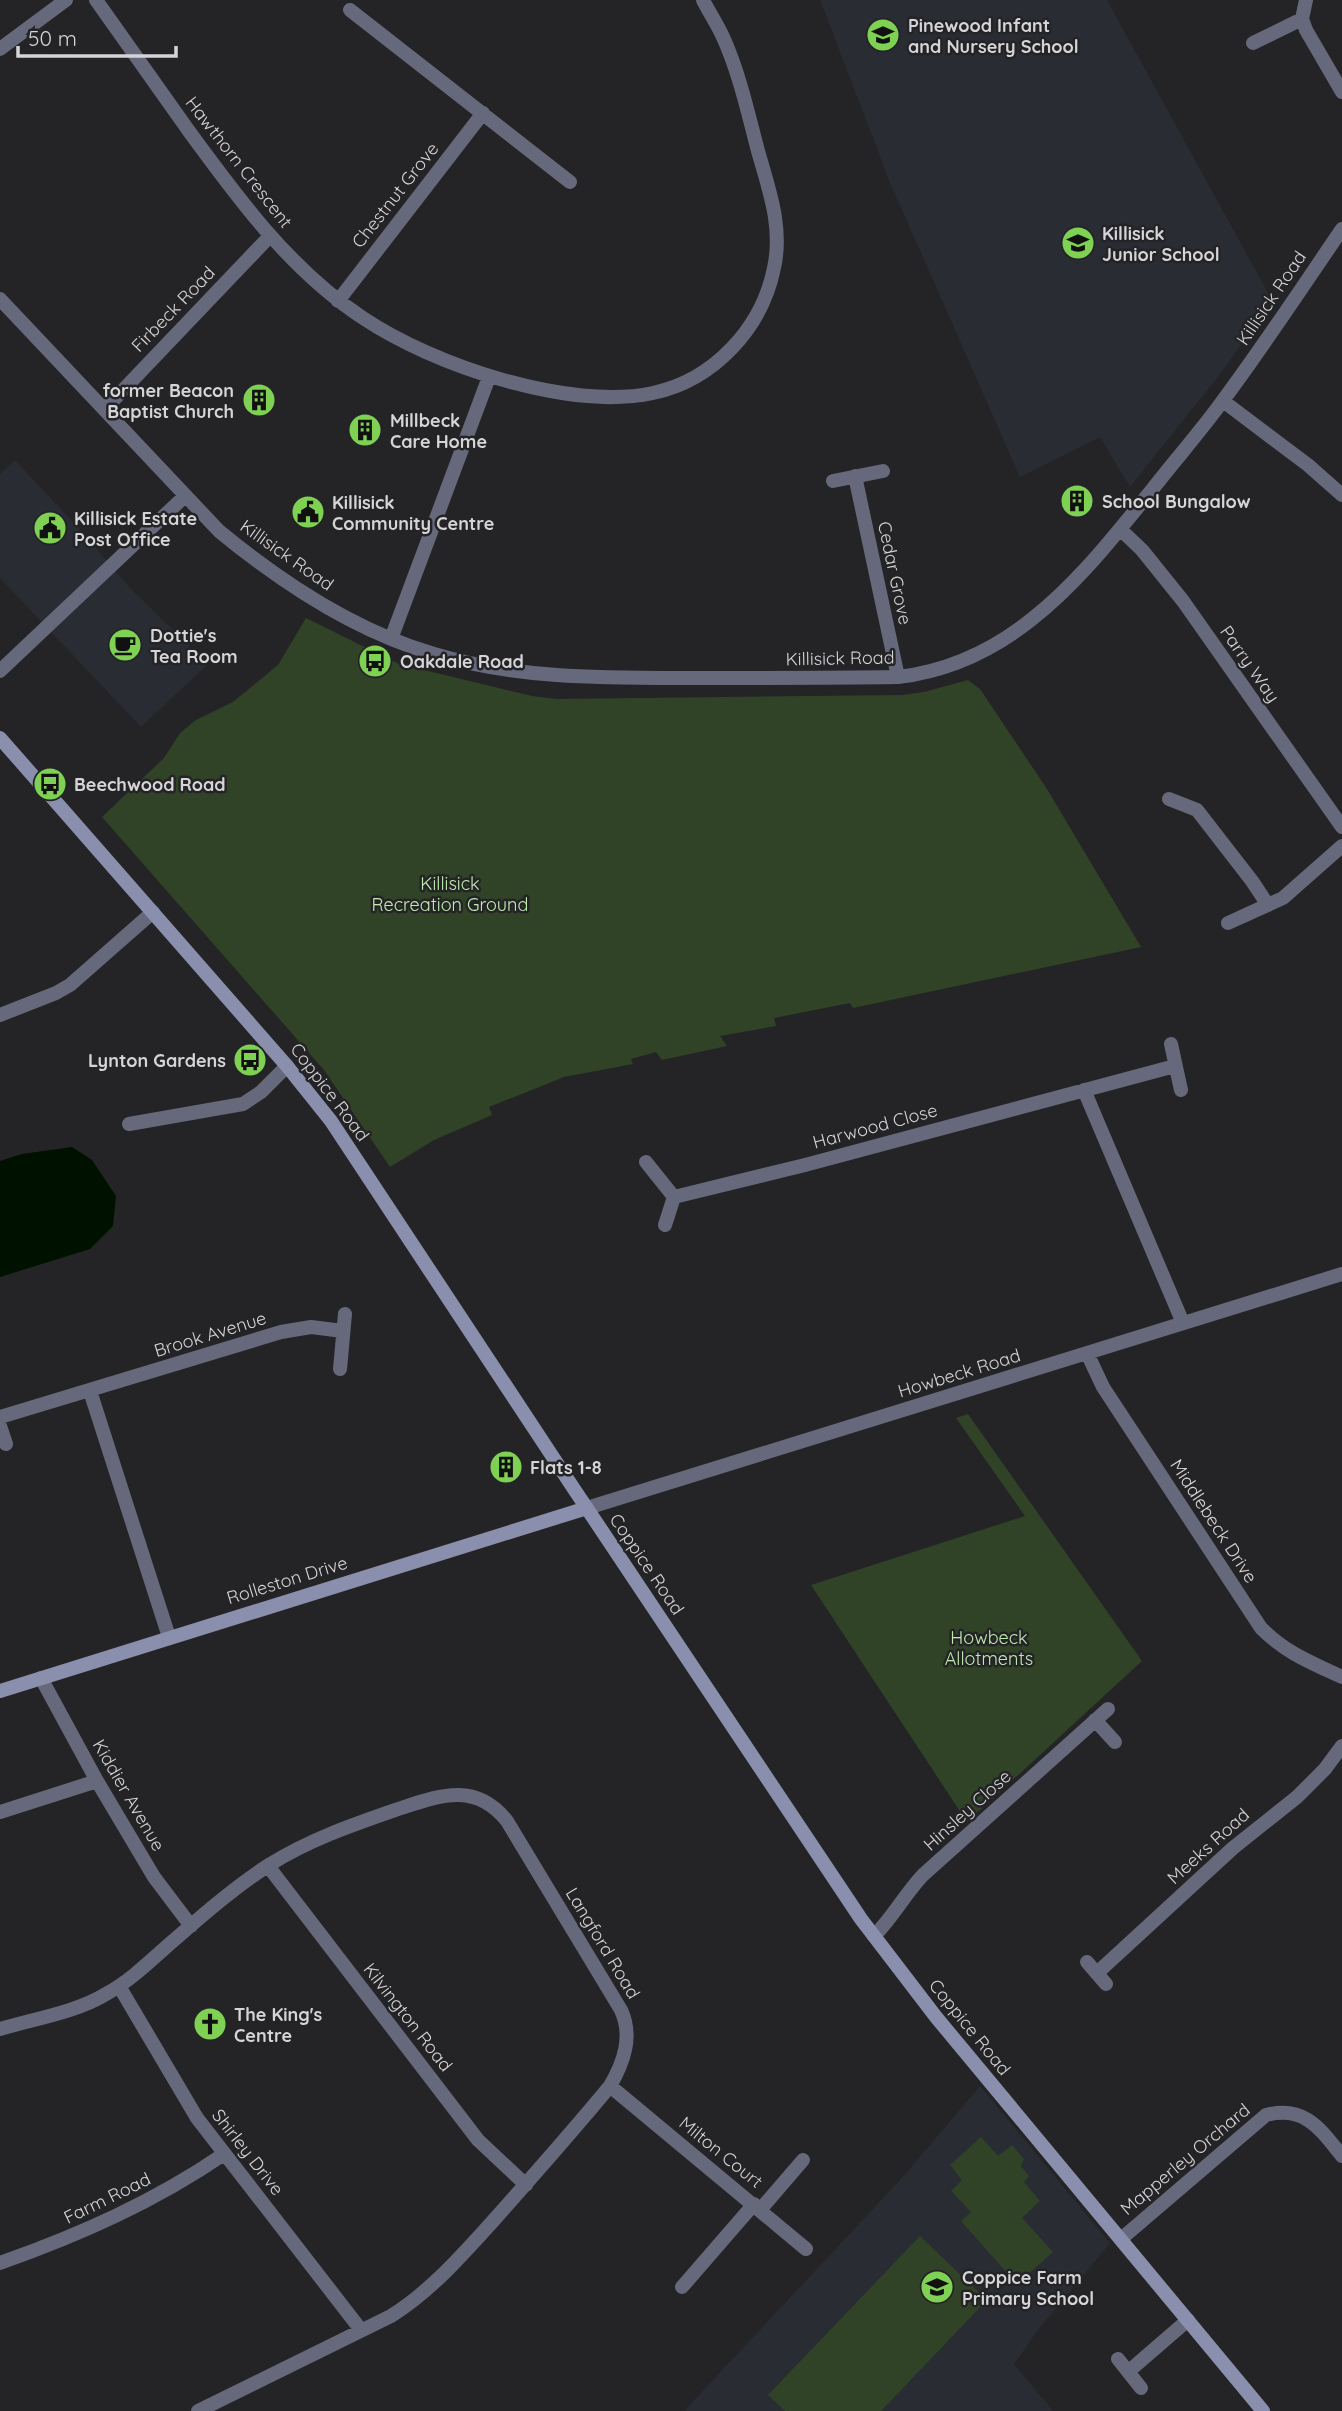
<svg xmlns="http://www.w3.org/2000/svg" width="1342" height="2411" font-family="Quicksand,sans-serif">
	<rect width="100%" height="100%" fill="#242427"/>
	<!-- built -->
	<path fill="#2a2c34" d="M820,0h287l165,300 -51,73 -91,114 -30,-50 -80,40 -129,-292z
		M15,460l70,75 45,53 78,76 -67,63 -141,-149v-104z
		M980,2086l130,157 -72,87 -24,34 39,47h-369l217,-232z"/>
	<!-- green -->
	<path fill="#304327" d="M306,618l93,46 133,32 24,3 346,-4 22,-3 44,-12 12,9 67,100 94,158 -288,61 -3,-5 -76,15 2,8 -56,10 7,10 -65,14 -6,-8 -25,7 2,5 -69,13 -75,30 3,8 -58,25 -44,27 -66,-97 -222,-253 62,-59 16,-25 16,-13 37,-18 45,-37z
		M968,1414l174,247 -175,161 -156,-237 214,-69 -69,-98z
		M981,2137l17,19 14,-11 12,14 -3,7 8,10 -5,6 16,19 -18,17 31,34 -36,32 -56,-63 10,-9 -20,-21 11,-11 -12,-15z
		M920,2236l67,64 -106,111h-96l-17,-16z"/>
	<!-- water -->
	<path fill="#010" d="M72,1147l20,13 24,36 -3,30 -23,23 -90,28v-116l22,-7z"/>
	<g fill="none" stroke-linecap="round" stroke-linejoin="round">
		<!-- street -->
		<path stroke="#65697b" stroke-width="14" d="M96,0c30,42 60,84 90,127 51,70 104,143 177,191 70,47 206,93 290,75 61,-13 109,-65 121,-125 9,-41 -5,-78 -16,-117 -10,-38 -19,-79 -35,-114 -6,-13 -14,-25 -20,-37
			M1306,0l-4,19 4,11 36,62
			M350,10l220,172
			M1253,43l49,-24
			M0,49l66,-49
			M0,299l219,232c63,52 135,100 215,123 84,25 170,24 257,24 69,0 138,0 207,-1 51,-6 94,-26 134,-58 46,-36 83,-84 119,-128 24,-31 50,-60 73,-92 41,-55 79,-113 118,-170
			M338,301l145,-188
			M1223,401l85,64 34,30
			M105,409l165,-173
			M855,476l43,201
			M833,481l50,-10
			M1120,529l22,21 41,51 159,226
			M391,639l98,-262
			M0,671l185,-175
			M1169,799l28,11 55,71 16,24
			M1228,923l55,-25 59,-52
			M0,1015l56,-22 14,-8 83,-73
			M1171,1044l10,46
			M1084,1090l99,233
			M129,1124l114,-20 18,-12 26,-26
			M646,1162l28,35 -9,28
			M674,1197l131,-32 370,-99
			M1087,1353l16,34 158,241c25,25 49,34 81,49
			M340,1369l5,-55
			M90,1391l79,246
			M0,1417l281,-85 30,-5 32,4
			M0,1426l6,18
			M587,1508l755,-234
			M41,1678l56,103 57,96 37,49
			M1095,1720l20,22
			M0,1812l97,-31
			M268,1866l210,274 48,45
			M874,1936c19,-19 31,-42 49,-61l185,-166
			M1087,1962l19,22
			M1097,1973l136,-125 64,-51 28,-28 17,-23
			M119,1986l78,132 164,212
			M0,2029c33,-10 77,-17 106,-35 22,-12 40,-29 59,-46 32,-28 68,-60 104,-83 41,-26 86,-41 132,-57 40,-13 75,-26 106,13l114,189c12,26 3,52 -11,76 -38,46 -77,90 -117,135 -31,34 -62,70 -102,95l-193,95
			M610,2086l196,163
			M760,2210l43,-50
			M1121,2239l145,-124c39,-10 54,14 76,41
			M0,2263c79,-28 154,-61 224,-109
			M682,2287l72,-83
			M1118,2359l23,29
			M1129,2371l59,-51"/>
		<!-- secondary -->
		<path stroke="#898fac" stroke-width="14" d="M0,738l287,328 44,55 241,365 289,433 75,98 327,394
			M0,1691l587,-183"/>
	</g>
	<!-- icons -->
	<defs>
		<symbol id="school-disc" viewBox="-11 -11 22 22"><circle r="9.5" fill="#7ed153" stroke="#242427"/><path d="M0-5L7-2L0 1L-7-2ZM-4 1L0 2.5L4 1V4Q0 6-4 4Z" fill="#111"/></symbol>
		<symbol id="building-disc" viewBox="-11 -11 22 22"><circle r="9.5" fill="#7ed153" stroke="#242427"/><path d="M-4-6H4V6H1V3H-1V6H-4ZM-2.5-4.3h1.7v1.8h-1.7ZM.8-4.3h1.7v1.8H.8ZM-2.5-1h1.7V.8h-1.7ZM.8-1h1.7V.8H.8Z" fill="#111"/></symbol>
		<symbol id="civic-disc" viewBox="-11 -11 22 22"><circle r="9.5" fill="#7ed153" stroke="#242427"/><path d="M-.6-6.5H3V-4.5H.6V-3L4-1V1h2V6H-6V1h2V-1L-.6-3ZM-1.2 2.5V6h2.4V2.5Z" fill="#111"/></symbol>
		<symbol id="cafe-disc" viewBox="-11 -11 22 22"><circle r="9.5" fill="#7ed153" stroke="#242427"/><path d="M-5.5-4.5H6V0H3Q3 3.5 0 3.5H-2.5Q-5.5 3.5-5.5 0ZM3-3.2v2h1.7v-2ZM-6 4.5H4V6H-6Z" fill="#111"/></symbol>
		<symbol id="bus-disc" viewBox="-11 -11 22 22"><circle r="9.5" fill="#7ed153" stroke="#242427"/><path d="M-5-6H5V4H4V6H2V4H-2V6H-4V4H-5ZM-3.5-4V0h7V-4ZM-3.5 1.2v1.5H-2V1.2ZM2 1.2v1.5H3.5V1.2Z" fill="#111"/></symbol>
		<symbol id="church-disc" viewBox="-11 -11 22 22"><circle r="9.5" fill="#7ed153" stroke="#242427"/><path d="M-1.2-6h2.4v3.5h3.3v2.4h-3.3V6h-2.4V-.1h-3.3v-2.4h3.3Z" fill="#111"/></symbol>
	</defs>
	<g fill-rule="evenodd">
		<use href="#school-disc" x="864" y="16" width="38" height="38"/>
		<use href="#school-disc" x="1059" y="224" width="38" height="38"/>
		<use href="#building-disc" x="240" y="381" width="38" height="38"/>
		<use href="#building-disc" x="346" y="411" width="38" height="38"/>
		<use href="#building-disc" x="1058" y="482" width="38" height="38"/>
		<use href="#civic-disc" x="289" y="493" width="38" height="38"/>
		<use href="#civic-disc" x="31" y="509" width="38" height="38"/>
		<use href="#cafe-disc" x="106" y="626" width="38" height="38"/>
		<use href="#bus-disc" x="356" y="642" width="38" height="38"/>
		<use href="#bus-disc" x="31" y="765" width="38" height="38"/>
		<use href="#bus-disc" x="231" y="1041" width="38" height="38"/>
		<use href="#building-disc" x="487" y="1448" width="38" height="38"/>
		<use href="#church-disc" x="191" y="2005" width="38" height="38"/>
		<use href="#school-disc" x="918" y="2268" width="38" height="38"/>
	</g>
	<g text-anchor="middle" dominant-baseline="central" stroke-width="5" stroke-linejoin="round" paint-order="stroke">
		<!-- poi labels -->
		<g font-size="18" font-weight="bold" fill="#d5d5d7" stroke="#242427" text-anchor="start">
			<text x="908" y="25">Pinewood Infant<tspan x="908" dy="21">and Nursery School</tspan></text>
			<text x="1102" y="233">Killisick<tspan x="1102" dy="21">Junior School</tspan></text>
			<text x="234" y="390" text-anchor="end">former Beacon<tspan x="234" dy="21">Baptist Church</tspan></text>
			<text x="390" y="420">Millbeck<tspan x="390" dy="21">Care Home</tspan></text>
			<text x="1102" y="501">School Bungalow</text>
			<text x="332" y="502">Killisick<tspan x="332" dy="21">Community Centre</tspan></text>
			<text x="74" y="518">Killisick Estate<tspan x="74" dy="21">Post Office</tspan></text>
			<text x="150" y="635">Dottie's<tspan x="150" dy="21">Tea Room</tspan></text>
			<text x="400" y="661">Oakdale Road</text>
			<text x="74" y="784">Beechwood Road</text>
			<text x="226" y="1060" text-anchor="end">Lynton Gardens</text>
			<text x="530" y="1467">Flats 1-8</text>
			<text x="234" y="2014">The King's<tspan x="234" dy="21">Centre</tspan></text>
			<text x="962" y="2277">Coppice Farm<tspan x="962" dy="21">Primary School</tspan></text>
		</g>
		<!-- street labels -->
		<g font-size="18" fill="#d5d5d7" stroke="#242427">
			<text transform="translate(239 162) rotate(52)">Hawthorn Crescent</text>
			<text transform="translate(395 195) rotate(-52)">Chestnut Grove</text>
			<text transform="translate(1271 298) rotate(-56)">Killisick Road</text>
			<text transform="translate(173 309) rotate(-46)">Firbeck Road</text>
			<text transform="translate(287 555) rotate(35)">Killisick Road</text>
			<text transform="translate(895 573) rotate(78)">Cedar Grove</text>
			<text transform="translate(840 658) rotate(-1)">Killisick Road</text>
			<text transform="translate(1250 664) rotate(55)">Parry Way</text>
			<text transform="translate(330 1092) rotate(53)">Coppice Road</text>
			<text transform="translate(875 1126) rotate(-15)">Harwood Close</text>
			<text transform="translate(210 1334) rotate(-17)">Brook Avenue</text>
			<text transform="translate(959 1373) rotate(-17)">Howbeck Road</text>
			<text transform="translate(1214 1521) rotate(57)">Middlebeck Drive</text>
			<text transform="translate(647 1564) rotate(56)">Coppice Road</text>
			<text transform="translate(287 1580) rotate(-17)">Rolleston Drive</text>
			<text transform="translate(129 1795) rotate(60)">Kiddier Avenue</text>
			<text transform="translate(967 1810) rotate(-42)">Hinsley Close</text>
			<text transform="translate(1208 1846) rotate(-42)">Meeks Road</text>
			<text transform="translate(603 1943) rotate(59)">Langford Road</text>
			<text transform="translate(408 2017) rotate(52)">Kilvington Road</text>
			<text transform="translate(970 2027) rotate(51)">Coppice Road</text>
			<text transform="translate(248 2152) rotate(52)">Shirley Drive</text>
			<text transform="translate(721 2152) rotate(39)">Milton Court</text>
			<text transform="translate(1185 2159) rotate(-40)">Mapperley Orchard</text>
			<text transform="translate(107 2198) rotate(-26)">Farm Road</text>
		</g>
		<!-- park labels -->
		<g font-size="18" fill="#bfebad" stroke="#242427">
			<text x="450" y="883">Killisick<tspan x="450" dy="21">Recreation Ground</tspan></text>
			<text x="989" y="1637">Howbeck<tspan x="989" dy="21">Allotments</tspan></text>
		</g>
	</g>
	<!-- scale -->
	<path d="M18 46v10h158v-10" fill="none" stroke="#d5d5d7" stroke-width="3.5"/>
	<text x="28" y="46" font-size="21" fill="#d5d5d7" stroke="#242427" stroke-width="5" paint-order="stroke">50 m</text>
</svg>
